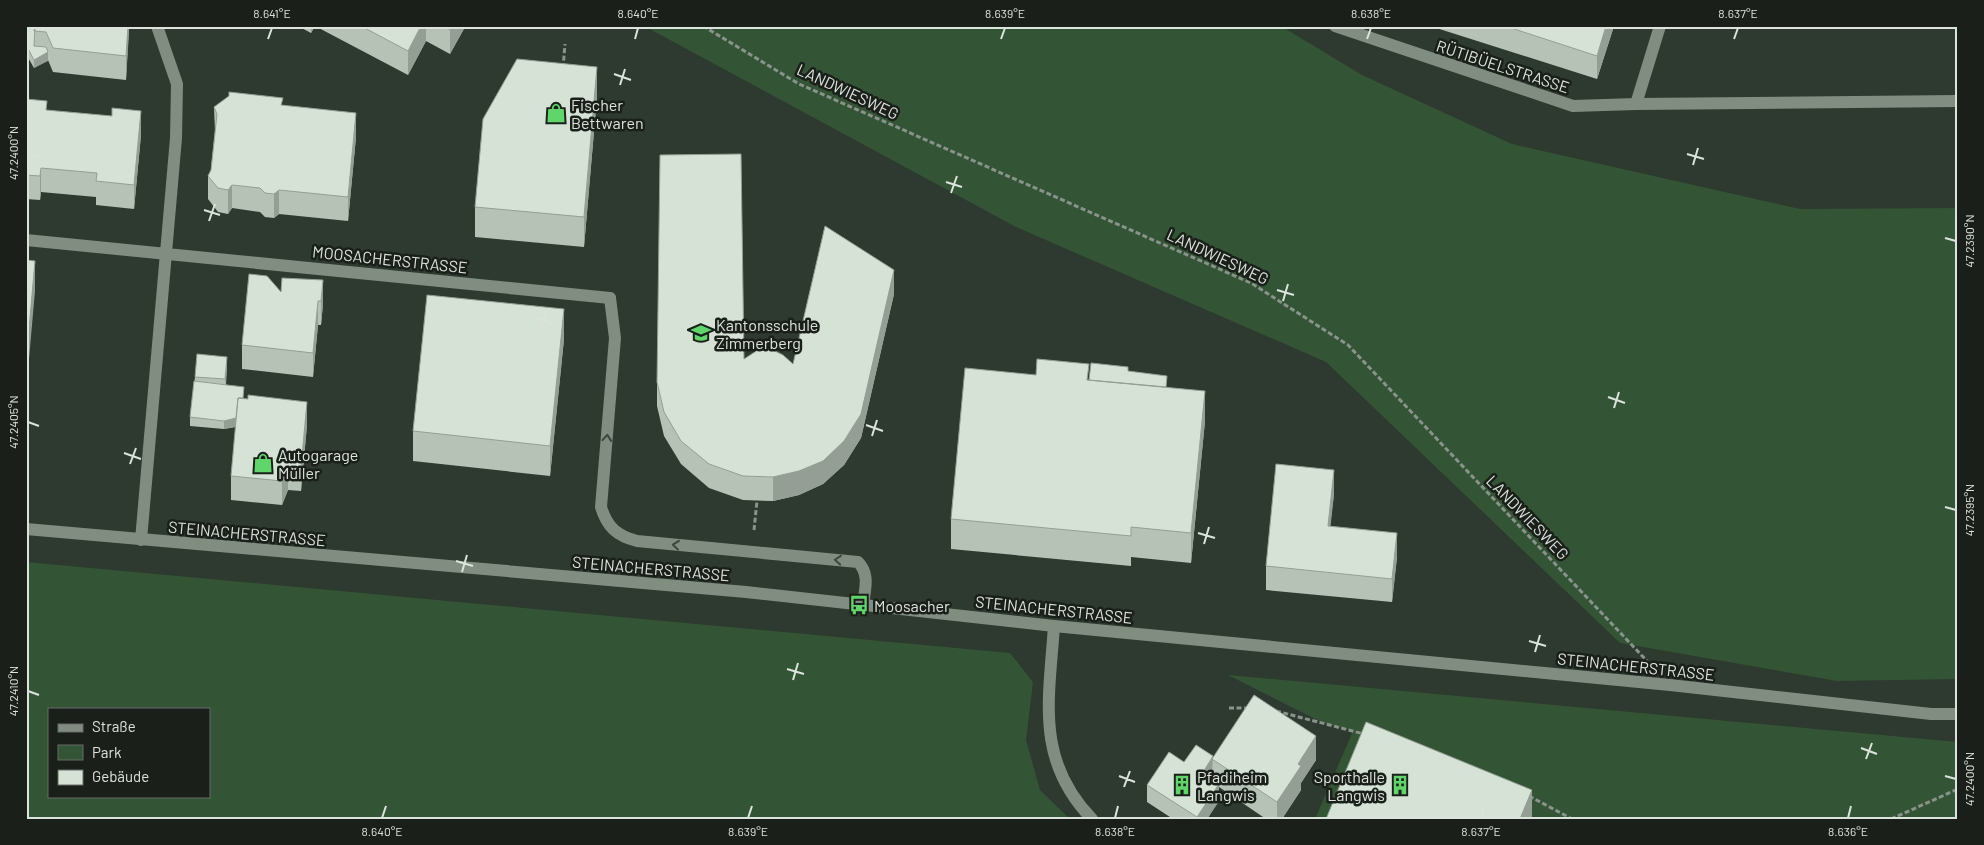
<svg xmlns="http://www.w3.org/2000/svg" width="1984" height="845" font-family="Barlow,sans-serif">
	<rect width="100%" height="100%" fill="#2e392f"/>
	<!-- green -->
	<path fill="#335435" fill-rule="evenodd" d="M644,26h637l81,49 150,69 288,65 158,-1v471l-121,2 -217,-38 -294,-281 -310,-135z
		M26,562l984,91 23,29 -7,58 14,50 30,29h-1044zM49,709h160v87h-160z
		M1228,675l730,67v77h-643l38,-88 -30,-8z"/>
	<g fill="none" stroke-linecap="round" stroke-linejoin="round">
		<!-- path -->
		<path stroke="#8a938b" stroke-width="3" stroke-dasharray="5 2.5" stroke-linecap="butt" d="M703,26l96,58 452,199 97,62 299,316
			M563,68l2,-24
			M754,530l3,-29
			M1229,708h21
			M1276,711l88,23
			M1529,796l43,23
			M1891,819l67,-30"/>
		<!-- service -->
		<path stroke="#808d80" stroke-width="12" d="M1660,26l-24,78 322,-3
			M610,298l5,40 -14,169c6,20 16,29 36,34l221,21c12,12 7,27 5,43"/>
		<!-- minor -->
		<path stroke="#808d80" stroke-width="12" d="M1335,26l238,80 63,-2
			M26,240l584,58
			M141,540l35,-402 1,-54 -20,-58
			M1054,626c-5,74 -19,134 38,193"/>
		<!-- tertiary -->
		<path stroke="#808d80" stroke-width="12" d="M26,529l720,63 308,34 616,59 261,29h27"/>
	</g>
	<!-- wall -->
	<path fill="#b7c2b7" fill-rule="evenodd" d="M26,26h103l-3,54 -73,-8 -5,-12 -14,8 -8,-14z
		M298,26h17l-4,7z
		M315,26h150v1l-15,27 -24,-13 -18,34z
		M1430,26h184l-17,53z
		M597,97l-13,150 -109,-10v-30z
		M26,99l21,11 94,25 -7,74 -38,-4v-8l-55,-5 -1,8 -14,-1z
		M283,105l73,32 -8,84 -69,-7 -5,4 -9,-1 -5,-5 -28,-4 -4,6 -10,-2 -10,-13v-23l3,-6 4,-38 -1,-25z
		M323,280v24l-2,21h-3l-5,52 -71,-8v-24l39,-53z
		M894,294l-33,144 -17,27 -21,19 -24,11 -26,6 -30,-1 -34,-12 -28,-24 -17,-28 -7,-30v-24l87,-23 49,5z
		M564,339l-14,137 -137,-15v-30z
		M227,366l-1,19 18,14 63,26 -6,66 -13,-1 -6,15 -51,-5v-24l5,-49 -12,2 -34,-3v-9l5,-40z
		M1128,371l39,16 38,34 -14,142 -60,-6v9l-180,-17v-30l138,-139z
		M1334,494l-4,32 67,31 -5,45 -126,-12v-24z
		M1213,758l103,2 -15,23v7l-19,29h-16l-47,-32v14l-12,18h-34l-26,-17v-17l37,-23zM1212,773v7l-3,-2z"/>
	<!-- shaded-wall -->
	<path fill="#959e95" d="M128,26h1v7l-3,47v-24z
		M311,26h4l-4,7z
		M421,26h5v15l-18,34v-24z
		M452,26h13v1l-15,27v-24z
		M1606,26h8l-17,53v-23z
		M48,52v9l-14,7v-8z
		M597,67v30l-13,150v-30z
		M141,111v24l-7,74v-24z
		M356,113v24l-8,84v-24z
		M41,168v24l-1,8v-24z
		M232,185v23l-4,6v-24z
		M279,190v24l-5,4v-24z
		M35,261v30l-9,102v-30z
		M894,270v24l-33,144 -17,27 -21,19 -24,11 -26,6v-24z
		M323,280v24l-2,21v-24z
		M318,301v24l-5,52v-24z
		M564,309v30l-14,137v-30z
		M227,357v9l-2,22v-9z
		M1205,391v30l-14,142v-30z
		M307,402v23l-6,66v-24z
		M238,413v13l-14,3v-8z
		M288,466v24l-6,15v-24z
		M1334,470v24l-6,56v-24z
		M1397,533v24l-5,45v-23z
		M1316,736v24l-15,23v7l-19,29h-5v-17l21,-38z
		M1213,756l-1,17 -10,17v-16z
		M1219,784v17l-12,18h-10v-2z
		M1532,790v29h-12z"/>
	<!-- building -->
	<path fill="#d5e2d5" stroke="#959e95" d="M26,26h9l-1,20 12,1 2,5 -14,8 -8,-15z
		M35,26h93l-2,30 -73,-8 -7,-16 -12,-1z
		M361,26h60l-13,25z
		M444,26h8l-2,4z
		M1505,26h101l-9,30z
		M517,59l80,8 -13,150 -109,-10 8,-88z
		M229,92l54,6 -2,7 75,8 -8,84 -69,-7 -5,4 -9,-1 -5,-5 -28,-3 -4,5 -10,-2 -10,-12 3,-6 6,-56 -3,-7 15,-11z
		M26,99l21,2 -1,9 66,6v-8l29,3 -7,74 -38,-4 1,-8 -56,-5 -1,8 -14,-1z
		M741,154l3,205 17,-11 12,2 10,5 10,9 32,-138 69,44 -33,144 -17,27 -21,20 -24,10 -26,6 -30,-1 -34,-12 -28,-23 -17,-29 -7,-30 3,-227z
		M26,260l9,1 -9,102z
		M249,274l18,2 14,16 1,-14 41,2 -2,21h-3l-5,52 -71,-8z
		M427,295l137,14 -14,137 -137,-15z
		M197,354l30,3 -2,22 -30,-2z
		M1037,359l52,5 -2,16 118,11 -14,142 -60,-6v9l-180,-17 14,-151 71,7z
		M1091,363l37,4v4l39,5 -1,11 -77,-7z
		M194,381l50,6 -1,11h-5l-2,20 -12,3 -34,-4z
		M248,395l59,7 -6,65 -13,-1 -6,15 -51,-5 7,-78 10,1z
		M1276,464l58,6 -6,56 69,7 -5,46 -126,-13z
		M1254,695l62,41 -18,28 3,2 -24,36 -65,-43z
		M1366,722l166,68 -12,29h-194z
		M1196,745l17,11 -11,18 17,10 -22,33 -50,-32 22,-33 15,10z"/>
	<!-- one-way arrows -->
	<defs><path id="oneway-chevron" d="M-2-3.5L2.5 0L-2 3.5" fill="none" stroke-width="1.6" stroke-linecap="round" stroke-linejoin="round" transform="scale(1.25)"/></defs>
	<g stroke="#3e463e">
		<use href="#oneway-chevron" transform="translate(607 438) rotate(-85)"/>
		<use href="#oneway-chevron" transform="translate(676 545) rotate(-174)"/>
		<use href="#oneway-chevron" transform="translate(838 560) rotate(-175)"/>
	</g>
	<!-- ticks -->
	<path fill="none" stroke="#dce3dc" stroke-width="2" d="M268,39l4,-11M635,39l3,-11M1001,39l4,-11M1367,39l4,-11M1734,39l4,-11M614,74l17,6M620,85l5,-16M28,153l11,4M1687,154l17,5M1693,165l5,-17M946,182l16,5M951,193l6,-17M204,210l16,5M209,221l6,-17M1945,238l11,3M1277,290l17,5M1283,301l5,-17M535,318l17,5M541,329l5,-17M1608,397l17,6M1614,408l5,-16M28,422l11,4M866,425l17,6M872,436l5,-16M124,453l17,6M130,464l6,-16M1945,507l11,3M1198,533l17,5M1204,544l5,-17M456,561l17,5M462,572l5,-17M1529,641l17,5M1535,652l5,-17M787,669l17,5M793,680l5,-17M28,691l11,4M1861,748l16,6M1866,759l6,-16M1119,776l16,6M1945,776l11,3M1124,787l6,-16M382,818l4,-12M748,818l4,-12M1115,818l3,-12M1481,818l4,-12M1848,818l3,-12"/>
	<!-- icons -->
	<defs>
		<symbol id="shop-bare" viewBox="-9 -9 18 18"><path d="M-5-2.5h2.3a2.7 3.5 0 0 1 5.4 0H5L5.5 6h-11ZM-1.5-2.5h3a1.5 2.3 0 0 0-3 0Z" fill="#60d56b" stroke="#1a1f1a" stroke-width="2.5" paint-order="stroke"/></symbol>
		<symbol id="school-bare" viewBox="-9 -9 18 18"><path d="M0-5L7-2L0 1L-7-2ZM-4 1L0 2.5L4 1V4Q0 6-4 4Z" fill="#60d56b" stroke="#1a1f1a" stroke-width="2.5" paint-order="stroke"/></symbol>
		<symbol id="bus-bare" viewBox="-9 -9 18 18"><path d="M-5-6H5V4H4V6H2V4H-2V6H-4V4H-5ZM-3.5-4V0h7V-4ZM-3.5 1.2v1.5H-2V1.2ZM2 1.2v1.5H3.5V1.2Z" fill="#60d56b" stroke="#1a1f1a" stroke-width="2.5" paint-order="stroke"/></symbol>
		<symbol id="building-bare" viewBox="-9 -9 18 18"><path d="M-4-6H4V6H1V3H-1V6H-4ZM-2.5-4.3h1.7v1.8h-1.7ZM.8-4.3h1.7v1.8H.8ZM-2.5-1h1.7V.8h-1.7ZM.8-1h1.7V.8H.8Z" fill="#60d56b" stroke="#1a1f1a" stroke-width="2.5" paint-order="stroke"/></symbol>
	</defs>
	<g fill-rule="evenodd">
		<use href="#shop-bare" x="542" y="99" width="28" height="28"/>
		<use href="#school-bare" x="687" y="319" width="28" height="28"/>
		<use href="#shop-bare" x="249" y="449" width="28" height="28"/>
		<use href="#bus-bare" x="845" y="591" width="28" height="28"/>
		<use href="#building-bare" x="1168" y="771" width="28" height="28"/>
		<use href="#building-bare" x="1386" y="771" width="28" height="28"/>
	</g>
	<g text-anchor="middle" dominant-baseline="central" stroke-width="5" stroke-linejoin="round" paint-order="stroke">
		<!-- street labels -->
		<g font-size="16" fill="#dce3dc" stroke="#1a1f1a">
			<text transform="translate(1503 66) rotate(18)">RÜTIBÜELSTRASSE</text>
			<text transform="translate(848 91) rotate(25)">LANDWIESWEG</text>
			<text transform="translate(1218 256) rotate(25)">LANDWIESWEG</text>
			<text transform="translate(390 259) rotate(6)">MOOSACHERSTRASSE</text>
			<text transform="translate(1528 517) rotate(46)">LANDWIESWEG</text>
			<text transform="translate(247 533) rotate(5)">STEINACHERSTRASSE</text>
			<text transform="translate(651 568) rotate(5)">STEINACHERSTRASSE</text>
			<text transform="translate(1054 609) rotate(6)">STEINACHERSTRASSE</text>
			<text transform="translate(1636 666) rotate(6)">STEINACHERSTRASSE</text>
		</g>
		<!-- poi labels -->
		<g font-size="16" fill="#dce3dc" stroke="#1a1f1a" text-anchor="start">
			<text x="571" y="104">Fischer<tspan x="571" dy="18">Bettwaren</tspan></text>
			<text x="716" y="324">Kantonsschule<tspan x="716" dy="18">Zimmerberg</tspan></text>
			<text x="278" y="454">Autogarage<tspan x="278" dy="18">Müller</tspan></text>
			<text x="874" y="605">Moosacher</text>
			<text x="1197" y="776">Pfadiheim<tspan x="1197" dy="18">Langwis</tspan></text>
			<text x="1385" y="776" text-anchor="end">Sporthalle<tspan x="1385" dy="18">Langwis</tspan></text>
		</g>
	</g>
	<!-- border -->
	<rect width="1984" height="845" fill="none" stroke="#1a1f1a" stroke-width="55"/>
	<!-- legend -->
	<rect x="48" y="708" width="162" height="90" fill="#1a1f1a" stroke="#686d68"/>
	<rect x="58" y="724" width="25" height="8" fill="#808d80" stroke="#686d68"/>
	<text x="92" y="732" font-size="15" fill="#dce3dc">Straße</text>
	<rect x="58" y="745" width="25" height="15" fill="#335435" stroke="#686d68"/>
	<text x="92" y="758" font-size="15" fill="#dce3dc">Park</text>
	<rect x="58" y="770" width="25" height="15" fill="#d5e2d5" stroke="#686d68"/>
	<text x="92" y="782" font-size="15" fill="#dce3dc">Gebäude</text>
	<rect x="28" y="28" width="1928" height="790" fill="none" stroke="#dce3dc" stroke-width="2"/>
	<g font-size="12" text-anchor="middle" fill="#dce3dc">
		<text x="272" y="18">8.641°E</text>
		<text x="638" y="18">8.640°E</text>
		<text x="1005" y="18">8.639°E</text>
		<text x="1371" y="18">8.638°E</text>
		<text x="1738" y="18">8.637°E</text>
		<text transform="translate(14 153) rotate(-90)" y="4">47.2400°N</text>
		<text transform="translate(1970 241) rotate(-90)" y="4">47.2390°N</text>
		<text transform="translate(14 422) rotate(-90)" y="4">47.2405°N</text>
		<text transform="translate(1970 510) rotate(-90)" y="4">47.2395°N</text>
		<text transform="translate(14 691) rotate(-90)" y="4">47.2410°N</text>
		<text transform="translate(1970 779) rotate(-90)" y="4">47.2400°N</text>
		<text x="382" y="836">8.640°E</text>
		<text x="748" y="836">8.639°E</text>
		<text x="1115" y="836">8.638°E</text>
		<text x="1481" y="836">8.637°E</text>
		<text x="1848" y="836">8.636°E</text>
	</g>
</svg>
